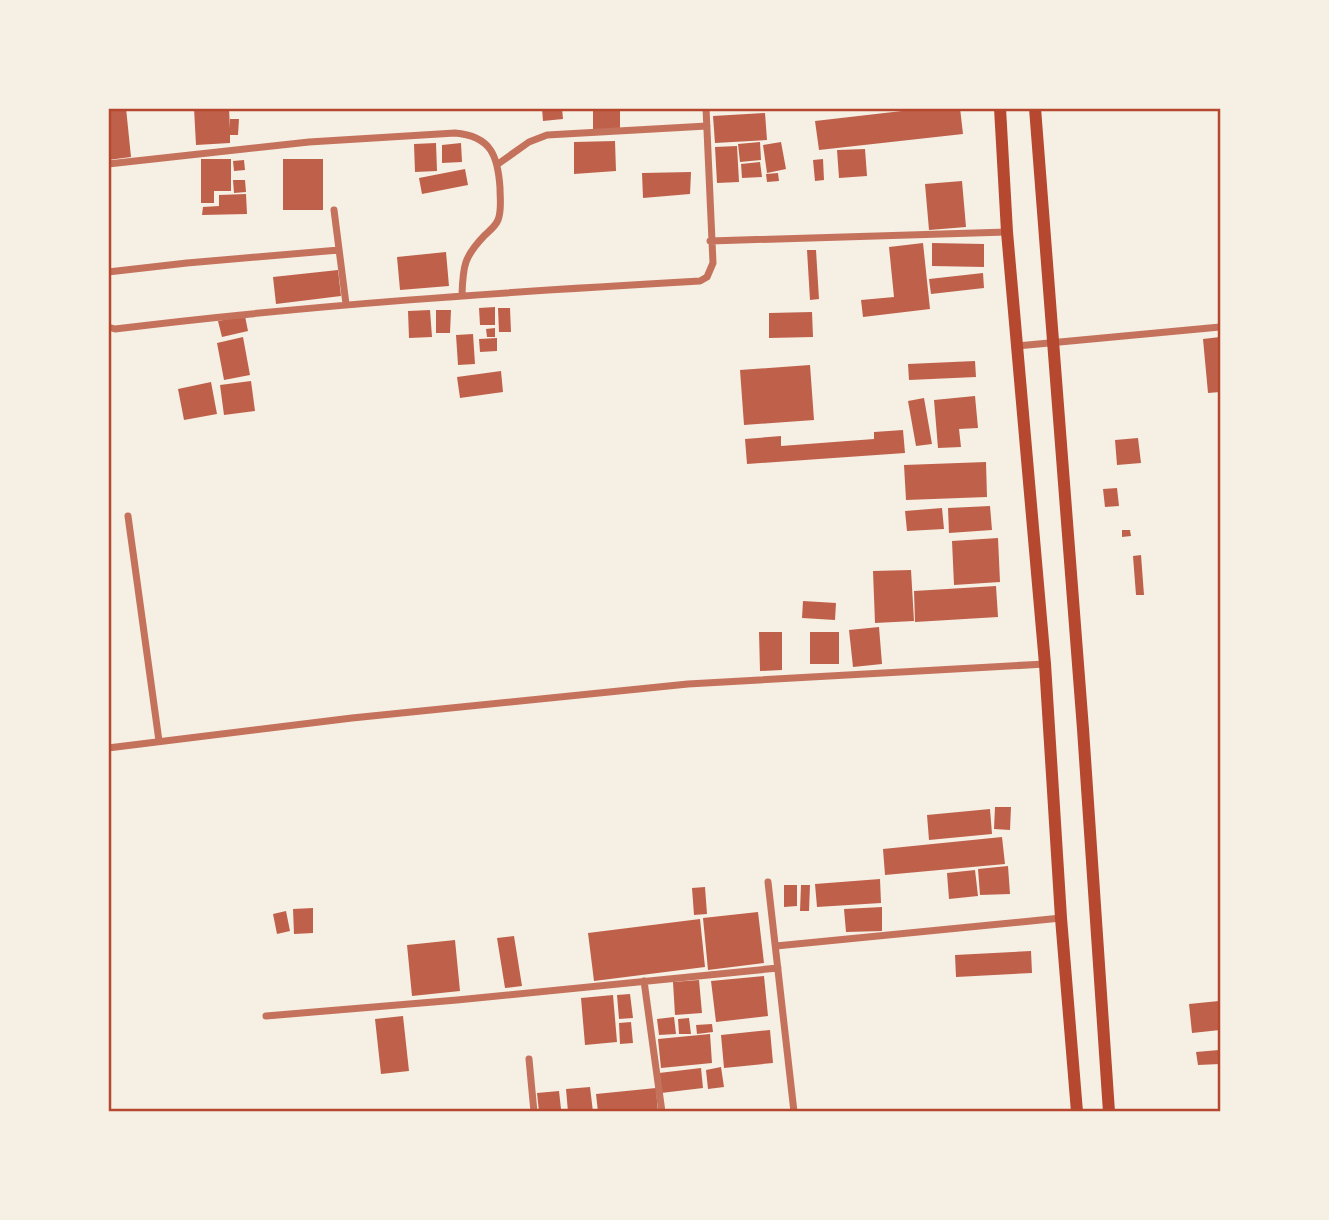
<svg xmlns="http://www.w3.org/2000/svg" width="1329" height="1220" font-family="'Fira Sans',sans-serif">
	<rect width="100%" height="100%" fill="#f6efe4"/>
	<!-- building -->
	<path fill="#bf614a" d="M108,108h18l5,49 -23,3z
		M194,108h35l1,21v-10h9l-1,16h-8v8l-34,2z
		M542,108h20l1,11 -20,2z
		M593,108h27v22h-27z
		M928,108h32l3,26 -144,16 -4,-29z
		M765,113l2,27 -52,3 -2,-27z
		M615,141l1,30 -42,3v-32z
		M760,142l1,18 -21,2 -2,-18z
		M781,142l5,27 -19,4 -4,-28z
		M436,143l1,28 -22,1 -1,-28z
		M461,143l1,19 -20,1v-18z
		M737,146l2,36 -22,1 -2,-36z
		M865,149l2,27 -28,2 -2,-28z
		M201,159h30v32h-17v12h-13z
		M283,159h40v51h-40z
		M823,159l1,21 -9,1 -2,-21z
		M244,160l1,10 -11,1 -1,-10z
		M760,162l2,15 -20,1 -1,-14z
		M465,169l3,16 -46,9 -3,-16z
		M691,172l-1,22 -47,4 -1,-25z
		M778,173l1,8 -12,1 -1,-8z
		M233,180h12l1,12 -12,1z
		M962,181l4,46 -37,3 -4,-46z
		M246,194l1,20 -45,1 1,-8 16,-1v-11z
		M923,243l7,66 -67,8 -2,-17 33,-3 -5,-50z
		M932,243l52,1v23l-52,-1z
		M807,250h9l3,49 -9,1z
		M446,252l3,34 -49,4 -3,-33z
		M338,270l3,26 -65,8 -3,-27z
		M983,273l1,15 -53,6 -2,-15z
		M495,307v18h-15l-1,-17z
		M498,308h12l1,24h-12z
		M430,310l2,27 -23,1 -1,-27z
		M436,310h15l-1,23h-14z
		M812,312l1,25 -44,1v-25z
		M245,316l3,15 -26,6 -4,-16z
		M495,328v9h-8l-1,-8z
		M473,334l2,30 -17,1 -2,-30z
		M243,337l7,38 -26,5 -7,-37z
		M1220,337v55l-12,1 -5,-54z
		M497,338v13l-17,1 -1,-13z
		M975,361l1,16 -67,3 -1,-16z
		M810,365l4,55 -70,5 -4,-55z
		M501,371l2,21 -43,6 -3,-21z
		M251,381l4,30 -31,4 -4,-30z
		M211,382l6,32 -33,6 -6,-31z
		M975,396l3,32 -19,1 2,18 -23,1 -4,-48z
		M924,398l8,46 -16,2 -8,-45z
		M903,430l2,23 -158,11 -2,-25 36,-3v10l93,-7v-7z
		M1138,438l3,25 -24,2 -2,-25z
		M986,462l1,35 -81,3 -2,-35z
		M1117,488l2,18 -14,1 -2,-18z
		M990,506l2,24 -43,3 -1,-25z
		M942,508l2,21 -37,2 -2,-20z
		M1122,530h8l1,6 -9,1z
		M998,538l2,44 -46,3 -2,-44z
		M1141,555l3,40h-8l-3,-39z
		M911,570l3,51 -39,2 -2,-52z
		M996,586l2,31 -83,5 -1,-31z
		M803,601l33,2 -1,17 -33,-2z
		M879,627l3,37 -29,3 -4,-37z
		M759,632h23v38l-22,1z
		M810,632h29v32h-29z
		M995,807h16l-1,23 -16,-1z
		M990,809l2,25 -63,6 -2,-25z
		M1002,837l3,27 -120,11 -2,-26z
		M1008,866l2,28 -30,1 -2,-26z
		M975,870l3,26 -29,3 -2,-26z
		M880,879l1,24 -64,4 -2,-23z
		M784,885h13v21l-13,1z
		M801,885h9l-1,26h-9z
		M705,887l2,27 -13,1 -2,-27z
		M882,907v24l-36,1 -2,-23z
		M313,908v25l-19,1 -1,-25z
		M286,911l4,20 -13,3 -4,-20z
		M758,912l6,51 -56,7 -5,-52z
		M700,919l5,48 -111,14 -6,-48z
		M514,936l8,50 -17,2 -8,-50z
		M455,940l5,51 -48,5 -5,-51z
		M1031,951l1,22 -76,4 -1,-22z
		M764,976l4,40 -52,6 -5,-41z
		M699,980l3,33 -27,2 -2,-33z
		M630,994l3,24 -14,1 -2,-24z
		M613,995l4,47 -32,3 -4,-47z
		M1219,1001l1,29 -28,3 -3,-29z
		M403,1016l6,55 -28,3 -6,-55z
		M674,1017l2,17 -17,1 -2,-16z
		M689,1018l2,16h-12l-1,-15z
		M631,1022l2,21 -13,1 -1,-21z
		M712,1024l1,8 -16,2 -1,-9z
		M770,1030l3,33 -49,5 -3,-33z
		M710,1034l2,29 -51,5 -3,-29z
		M1219,1050l1,14 -22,1 -2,-13z
		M721,1067l3,20 -16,2 -2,-19z
		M701,1068l2,20 -42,5 -2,-20z
		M590,1087l3,25h-25l-2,-23z
		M656,1088l2,24h-60l-2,-18z
		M559,1091l2,18 -22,3 -2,-19z"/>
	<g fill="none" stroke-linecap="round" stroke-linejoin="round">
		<!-- minor -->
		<path stroke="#c5725c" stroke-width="7" d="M108,164l201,-22 146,-9c36,3 43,23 45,55 0,11 2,22 -2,32 -3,7 -9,11 -14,16 -20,21 -21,30 -22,58
			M498,164l31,-22 18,-7 160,-9
			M334,210l12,94
			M710,241l297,-9
			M108,272l79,-9 152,-13
			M108,327l7,2c194,-24 389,-37 585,-48l7,-4 6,-14 -7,-155
			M1017,346l203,-19
			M128,516l31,225
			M108,748l244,-30 336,-34 357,-20
			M768,882l26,230
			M776,946l285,-28
			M644,981l18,131
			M266,1016l191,-16 321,-32
			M529,1059l5,53"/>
		<!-- secondary -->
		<path stroke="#b5482f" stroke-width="12" d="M1000,108l7,124 38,432 16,254 16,194
			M1035,108l48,621 26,383"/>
	</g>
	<!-- border -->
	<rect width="1329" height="1220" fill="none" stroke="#f6efe4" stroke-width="220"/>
	<rect x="110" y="110" width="1109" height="1000" fill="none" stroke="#b5482f" stroke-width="2.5"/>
</svg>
